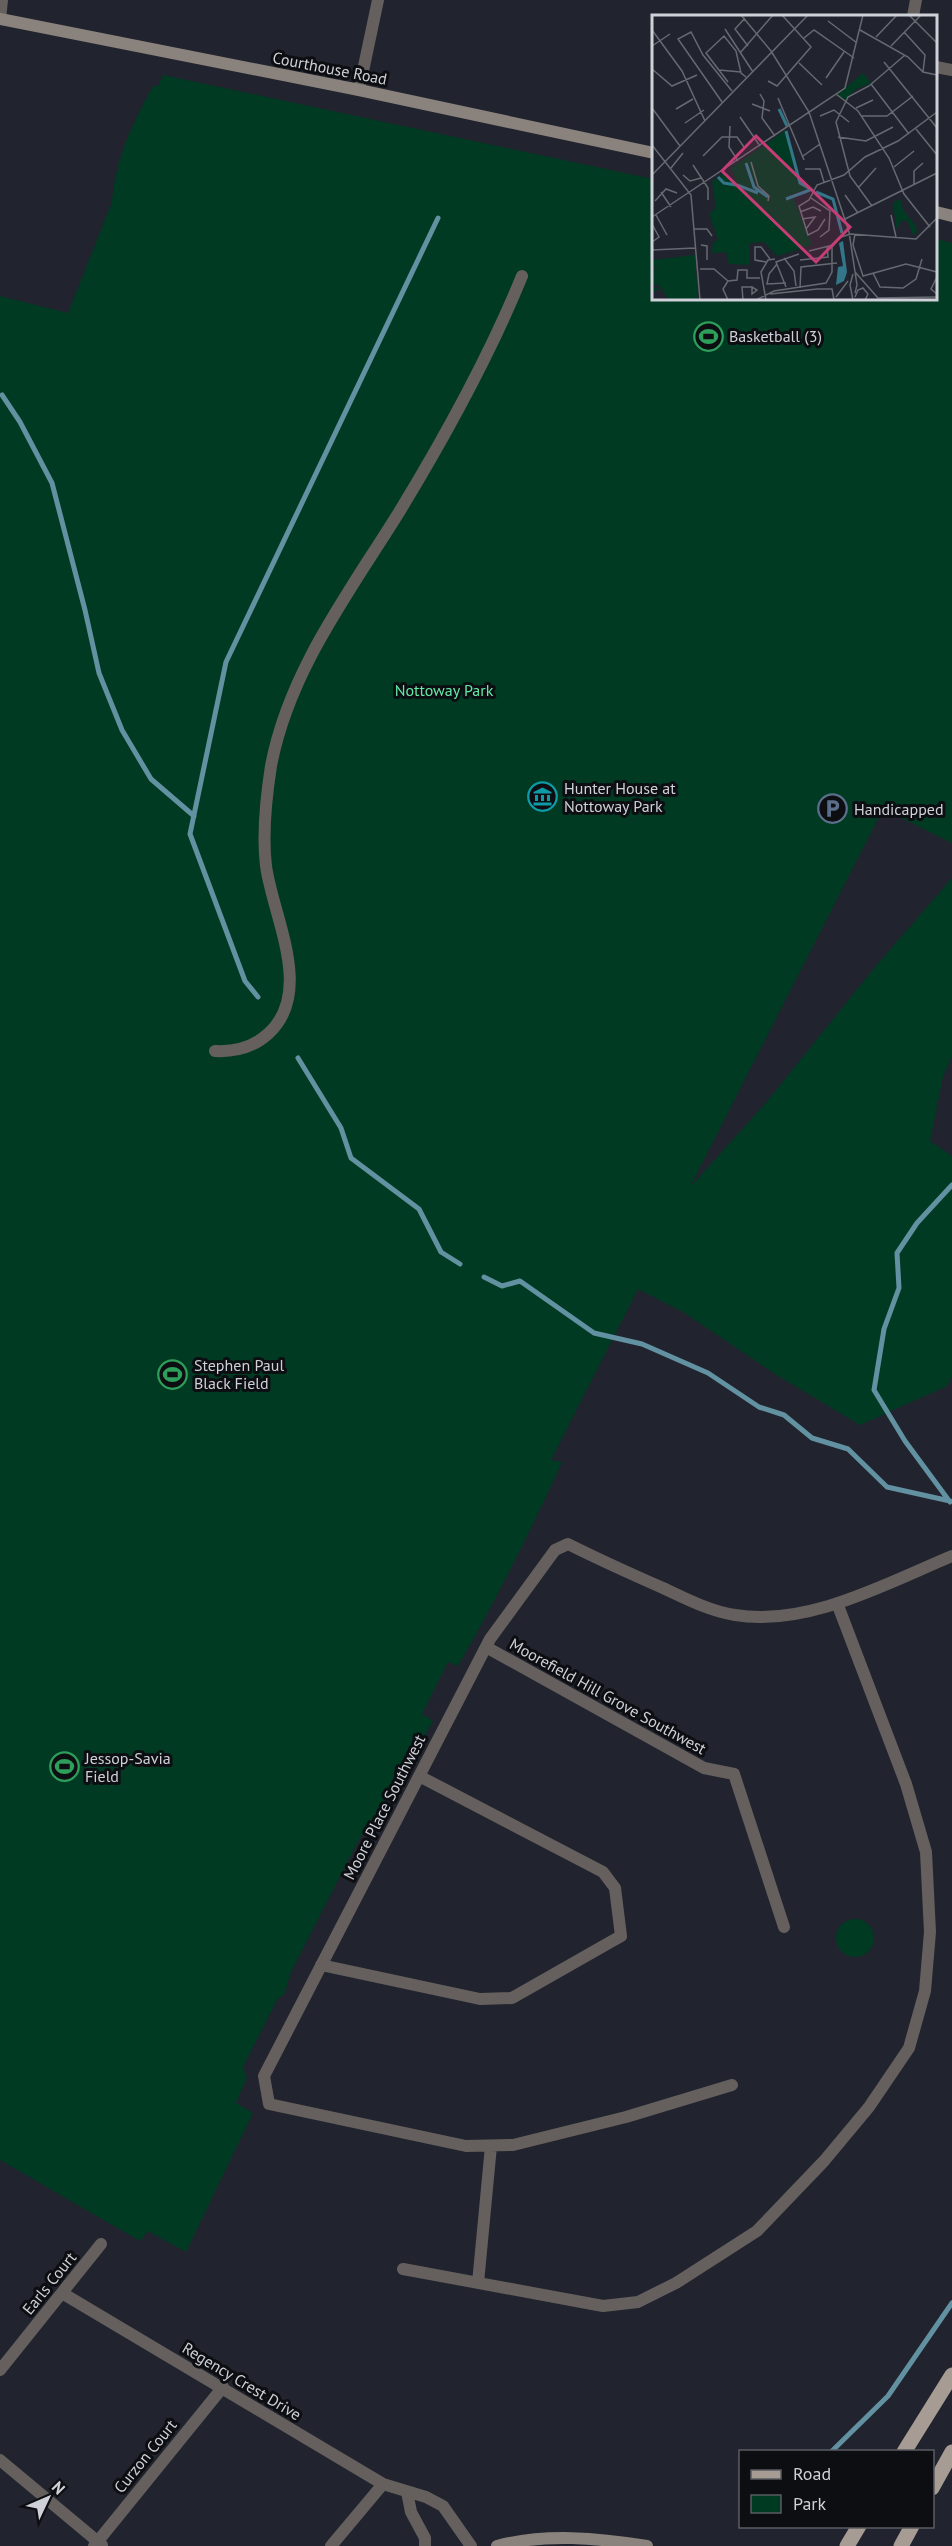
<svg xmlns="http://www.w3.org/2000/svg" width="952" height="2546" font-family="'PT Sans',sans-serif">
	<rect width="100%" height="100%" fill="#21242e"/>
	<!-- green -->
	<path fill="#003a22" d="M163,75l490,104 1,119h282v-59l16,4v600l-69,-34 -193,378 74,-82 111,-138 77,-89v178l-9,21 -13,64 22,15v220l-5,10 -87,39 -85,-51 -92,-62 -45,-23 -87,171 11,2c-32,70 -66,138 -104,204l-10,-4 -26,52 11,7 -40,67 -35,53 -67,131 -7,23 -6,3 -35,69 4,10 -11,26 17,10 -67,139 -38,-21 -8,10 -140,-81v-1864l68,17 44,-111c3,-42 21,-80 41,-116h5z
		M836 1938a19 19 0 1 1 38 0a19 19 0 1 1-38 0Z"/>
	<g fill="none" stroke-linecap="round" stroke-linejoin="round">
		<!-- stream -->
		<path stroke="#6291a1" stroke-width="5" d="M2,395l18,27 32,61 33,127 14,63 23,57 29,49 43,37
			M258,997l-13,-16 -55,-147 36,-172 212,-444
			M298,1058l43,70 10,30 68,51 22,43 19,12
			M484,1277l18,9 18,-5 74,52 48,11 66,29 51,34 25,8 28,23 36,11 39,38 63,14
			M950,1502l-45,-61 -31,-51 10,-61 15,-41 -2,-35 20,-30 35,-38
			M831,2452l57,-56 64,-93"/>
		<!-- street -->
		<path stroke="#65605d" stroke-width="12" d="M913,16l3,-16
			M0,19l2,-19
			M936,67l16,3
			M359,90l19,-90
			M215,1051c20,1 39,-4 54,-18 45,-42 4,-116 -3,-167 -4,-33 0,-68 5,-100 18,-96 80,-176 130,-257 46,-76 88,-152 121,-233
			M486,1647l218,121 30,6 50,153
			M321,1965l159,34 32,-1 109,-62 -6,-48 -12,-16 -184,-96
			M732,2085l-106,32 -113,28 -47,1 -197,-42 -5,-28 226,-437 65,-89 13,-6c32,16 63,30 95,44 23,11 47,23 72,27 73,12 152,-32 217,-59
			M403,2269l200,37 35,-4 38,-19 81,-52 67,-70 45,-54 40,-59 16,-57 5,-59 -4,-80 -20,-68 -69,-181
			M478,2283l13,-137
			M62,2293l321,191 43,13 17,9 28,40
			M0,2370l101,-126
			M0,2460l102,85
			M407,2492l4,20 14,26v8
			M94,2546l129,-159
			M331,2546l52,-62"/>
		<!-- secondary -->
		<path stroke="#8a827c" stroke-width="12" d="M0,19l359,71 295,63
			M936,212l16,4
			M497,2546c48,-13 102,-8 150,0"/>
		<!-- primary -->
		<path stroke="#a69c94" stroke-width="15" d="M904,2452l48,-77
			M932,2488l20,-36
			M847,2546l12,-20
			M901,2546l11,-20"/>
	</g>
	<!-- icons -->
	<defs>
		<symbol id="stadium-ring" viewBox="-11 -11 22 22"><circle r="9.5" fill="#0c0e12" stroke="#2e9e5b" stroke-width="1.5"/><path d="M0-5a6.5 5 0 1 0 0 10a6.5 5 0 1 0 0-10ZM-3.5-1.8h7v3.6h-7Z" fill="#2e9e5b"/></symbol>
		<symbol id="museum-ring" viewBox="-11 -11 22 22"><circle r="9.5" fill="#0c0e12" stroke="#0f9aa8" stroke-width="1.5"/><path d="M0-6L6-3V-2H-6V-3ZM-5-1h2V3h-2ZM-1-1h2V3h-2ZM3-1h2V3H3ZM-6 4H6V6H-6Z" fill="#0f9aa8"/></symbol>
		<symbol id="parking-ring" viewBox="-11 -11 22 22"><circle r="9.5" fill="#0c0e12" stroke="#5c6f8a" stroke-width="1.5"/><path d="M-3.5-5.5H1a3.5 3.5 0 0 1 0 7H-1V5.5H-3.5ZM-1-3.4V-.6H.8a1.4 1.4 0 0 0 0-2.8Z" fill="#5c6f8a"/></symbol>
	</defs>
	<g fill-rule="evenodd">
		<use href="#stadium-ring" x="692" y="320" width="33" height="33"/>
		<use href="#museum-ring" x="526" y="780" width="33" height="33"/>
		<use href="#parking-ring" x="816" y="792" width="33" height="33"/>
		<use href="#stadium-ring" x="156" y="1358" width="33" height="33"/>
		<use href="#stadium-ring" x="48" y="1750" width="33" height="33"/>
	</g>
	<g text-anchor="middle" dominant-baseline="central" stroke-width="6" stroke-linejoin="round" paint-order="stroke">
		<!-- street labels -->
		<g font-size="16" fill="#cfd1d8" stroke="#0c0e12">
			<text transform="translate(330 68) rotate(11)">Courthouse Road</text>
			<text transform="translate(608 1696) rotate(29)">Moorefield Hill Grove Southwest</text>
			<text transform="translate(384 1807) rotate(-63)">Moore Place Southwest</text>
			<text transform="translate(49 2283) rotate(-51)">Earls Court</text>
			<text transform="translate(242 2381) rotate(31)">Regency Crest Drive</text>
			<text transform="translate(145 2456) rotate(-51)">Curzon Court</text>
		</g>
		<!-- poi labels -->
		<g font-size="16" fill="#cfd1d8" stroke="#0c0e12" text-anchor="start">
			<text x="729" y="336">Basketball (3)</text>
			<text x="564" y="788">Hunter House at<tspan x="564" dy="18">Nottoway Park</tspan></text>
			<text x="854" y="809">Handicapped</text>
			<text x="194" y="1365">Stephen Paul<tspan x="194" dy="18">Black Field</tspan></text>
			<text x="85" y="1758">Jessop-Savia<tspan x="85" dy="18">Field</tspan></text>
		</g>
		<!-- park labels -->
		<g font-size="16" fill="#64eaa8" stroke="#0c0e12">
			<text x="444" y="690">Nottoway Park</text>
		</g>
	</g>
	<!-- overview -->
	<g transform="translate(652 15)">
		<rect width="285" height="285" fill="#21242e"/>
		<path d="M211,58l8,10 -15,6 -12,12 -7,-6zM134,115l11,33 -6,2 16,21 -2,4 -13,4 20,51 -35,11 -13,-14 -14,1v22l-21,-1 -3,-12 -14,1 1,-11 5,-2 -9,-26 7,-6 -4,-26 11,-9 7,8 6,-1 -5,-12zM249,184l2,11 13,16 1,6 -4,3 -6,-15 -8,2 -1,8 -2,-3 -3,-24zM43,240l3,45h-29l-7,-10 2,-3 -12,6v-7l4,3 5,-4h-9v-15l7,-1 -7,-2v-7z" fill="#003a22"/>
		<path d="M191,226l4,31 -3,9 -8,4 2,-18 5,-1 -4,-23z" fill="#347689"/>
		<path fill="none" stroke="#347689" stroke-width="3" d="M127,94l8,17M134,116l14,52 12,7M94,148l8,24 14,10M66,162l6,6 12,2M85,170l21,8M164,177l17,7 9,34M134,184l24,-9"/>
		<path fill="none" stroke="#676972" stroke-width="1.5" d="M89,0l30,36M257,0l28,28M93,3l-10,11 13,17M176,6l29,22M73,14l28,43M0,15l30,41 23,50M208,15l48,27 15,15 14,3M252,17l21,23 -2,17M224,22l21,-22M152,23l10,-8 40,28M0,31l18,-12M239,31l30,-31M119,36l38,61 40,120 8,53 -2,8M88,38l33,-38M232,47l53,66M147,48l23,22M0,54l20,17 25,-11M67,55l22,2M174,63l18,-26M116,66l9,5 34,-39 -29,-32M76,67l-22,-29 18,-17 12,15 5,22 5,4M219,69l38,50M108,79l4,7 -2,17 13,18M184,79l22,17 31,47 15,36 26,33M126,83l26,62M70,87l-44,-63 13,-7 12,23 29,36M100,89l18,7M0,93l28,38M204,93l17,-8M24,94l17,-10M168,101l14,-6 15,12M210,101h25l26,-20M88,102l20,29M33,108l19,-13M78,111l-1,21 9,14M264,114l21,26M186,122l28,4 27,-14M0,130l39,50 9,105M51,141l19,-19h15l7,10M151,141l17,-12M99,147l7,24 11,10 -1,5M41,150l15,23v12M242,152l20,-16M19,153l12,-15M153,154h15l4,13M0,160l156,-160M31,160l7,6 11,-3M262,170v-14l9,-8M206,173l18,-20M9,177l10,15M193,180l13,18M159,183l19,13 -1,19 -9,7M3,186l11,-12 11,4M220,191l-22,-30 -14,-54 12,-25 21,-11 36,-31M148,197l13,-5 8,4M4,200l11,20M239,200l5,22M0,202l193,-129 18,-73M150,204l13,-2 -9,12M173,204l-7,11 -10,5 -9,-29 10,-6 8,-15 27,-10 21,-18 33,-16 39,-29M193,204l92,-46M0,209l7,13 -7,5M42,214h13l5,7M203,219l-2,11 10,31 43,-12 31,8M49,230l6,1v14M0,235l43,-2M157,236l24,-6M132,243l10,13 2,15M148,245l28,-3 -1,-11M114,247l-11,-2v-13h6l9,12M125,249l-8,10 -2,10 19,-1M48,254h14l14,12M203,257l23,26 59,-1M221,258l7,14 23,1 13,-9 6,-20M201,259l-3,11 3,15M285,262l-6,12 6,5M76,266l9,-1 1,-10h9v8h13M76,266l-5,8 5,11M100,272l5,3 -5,4zM134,272l-10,-25 23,-8M148,273l1,-21 36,-4M164,274h16l2,11M118,279l47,-5M184,282l12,-16M203,282l3,-7 5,-2 5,6 -3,6M91,285l-1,-13h10M104,285l18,-9 52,-8 6,-11v-25l9,-10 10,-3 65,5 21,-21M114,285l-5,-28 7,-12 7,-1"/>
		<path fill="#c53d74" fill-opacity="0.15" stroke="#c53d74" stroke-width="3" d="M104,121l94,91 -34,35 -94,-91z"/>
		<rect width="285" height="285" fill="none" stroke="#cfd1d8" stroke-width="3"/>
	</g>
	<!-- legend -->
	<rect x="739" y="2450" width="195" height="78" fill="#0c0e12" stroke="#5a5c61" stroke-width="1.5"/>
	<rect x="751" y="2470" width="30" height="9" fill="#a69c94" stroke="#5a5c61" stroke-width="1.5"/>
	<text x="793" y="2480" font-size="18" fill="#cfd1d8">Road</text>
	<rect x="751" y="2495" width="30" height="18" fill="#003a22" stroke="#5a5c61" stroke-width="1.5"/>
	<text x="793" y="2510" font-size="18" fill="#cfd1d8">Park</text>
	<!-- north arrow -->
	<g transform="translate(48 2498) rotate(46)" stroke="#0c0e12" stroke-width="4.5" paint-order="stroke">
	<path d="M0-4.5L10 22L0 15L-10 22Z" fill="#cfd1d8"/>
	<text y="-9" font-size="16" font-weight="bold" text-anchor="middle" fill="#cfd1d8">N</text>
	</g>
</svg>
